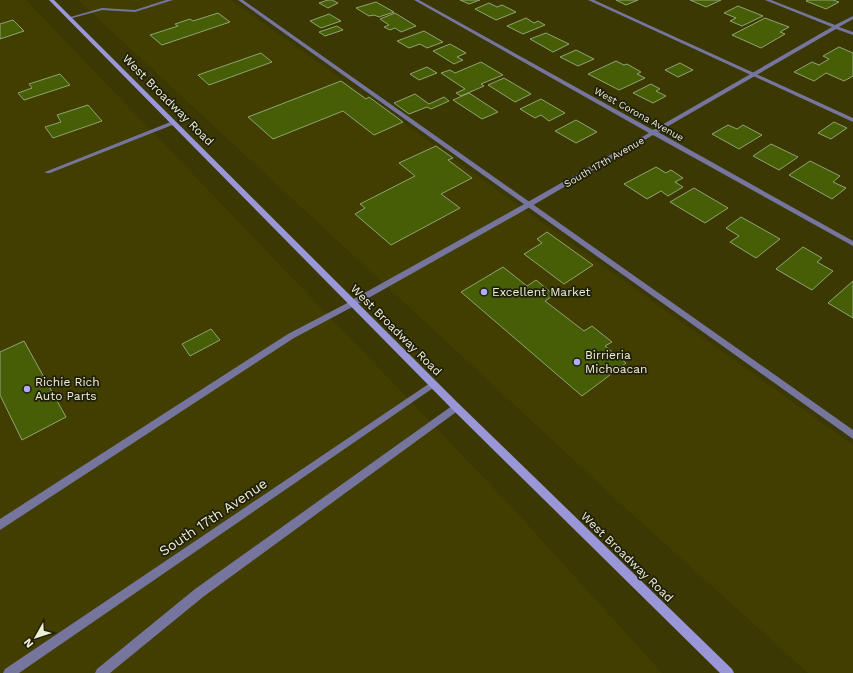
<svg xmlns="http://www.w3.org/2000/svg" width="853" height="673" font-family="'Work Sans',sans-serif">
	<rect width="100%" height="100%" fill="#3b3804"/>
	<!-- built -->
	<path fill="#423e00" d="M0,0h26l482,503 154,170h-662z
		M78,0h153l622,445v228h-45l-176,-159z"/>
	<!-- building -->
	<path fill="#465f06" stroke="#90a374" d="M328,0h4l6,3 -10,5 -9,-5z
		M460,0h20l-11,4z
		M616,0h22l-12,5z
		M690,0h31l-15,7z
		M808,0h25l6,2 -13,7 -20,-8z
		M376,2l18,10 -15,5 -5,-2 -5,1 -13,-8z
		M489,3l8,4 5,-2 14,7 -20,8 -21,-11z
		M738,6l25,10 -21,10 -12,-5 6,-3 -12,-5z
		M218,13l12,9 -68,23 -12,-10 28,-9 -3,-2 15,-5 3,2z
		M395,13l21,13 -15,6 -6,-4 -5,2 -6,-3 5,-2 -9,-6z
		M329,14l12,7 -20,7 -11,-7z
		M526,18l8,5 4,-2 7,4 -22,9 -16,-8z
		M765,18l24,9 -9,5 5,2 -24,14 -29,-13z
		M13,20l11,11 -24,8v-15z
		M337,26l6,4 -18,6 -6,-4z
		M424,31l19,11 -16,6 -7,-4 -11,4 -12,-7z
		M546,33l23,11 -16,8 -23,-13z
		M450,44l16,9 -9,4 6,3 -9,4 -21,-13z
		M839,47l14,6v23l-9,5 -18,-8 -12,8 -20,-9 18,-10 7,3 10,-6 -6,-3z
		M576,50l18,9 -16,7 -18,-9z
		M261,53l11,9 -63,23 -11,-10z
		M616,61l8,4 3,-1 14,8 -4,2 8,4 -26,12 -31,-16z
		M481,62l22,13 -22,9 3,2 -23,10 -5,-3 9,-4 -24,-16 9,-3 5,3z
		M680,63l13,7 -15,7 -13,-7z
		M427,67l10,6 -18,7 -9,-6z
		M60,74l10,11 -46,15 -6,-7 14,-5 -3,-4z
		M504,78l27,16 -16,8 -27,-17z
		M341,81l25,18 3,-2 34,25 -29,13 -31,-24 -70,28 -25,-22z
		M651,84l9,5 -4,2 10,5 -13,7 -20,-10z
		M469,93l29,19 -16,7 -29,-19z
		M415,94l14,10 15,-7 5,4 -18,8 -4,-2 -18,7 -15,-11z
		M541,99l24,14 -16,8 -8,-6 -6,3 -15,-9z
		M88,105l14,16 -49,17 -8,-11 16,-5 -4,-7z
		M576,120l21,12 -21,11 -21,-12z
		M834,122l13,6 -16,11 -13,-6z
		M728,125l9,4 6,-4 19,10 -23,14 -27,-15z
		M771,144l27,13 -19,13 -26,-14z
		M436,146l17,12 -5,2 24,18 -31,16 19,14 -69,37 -36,-31 10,-6 -5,-4 55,-28 -16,-13z
		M810,161l30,15 -7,6 13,6 -14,11 -43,-24z
		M656,167l10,6 5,-3 12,8 -8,4 8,5 -15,9 -7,-5 -14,8 -23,-15z
		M694,188l34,20 -23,15 -35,-21z
		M741,217l39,22 -24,19 -26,-16 9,-6 -13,-8z
		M547,232l46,33 -29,19 -40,-30 18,-11 -5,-4z
		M803,247l19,11 -5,4 16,9 -21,19 -36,-21z
		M503,267l24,19 9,-6 18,15 -9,6 39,30 8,-5 20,16 -7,4 21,17 -44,33 -121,-104z
		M853,281v37l-25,-15z
		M211,329l9,11 -30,16 -8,-12z
		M24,341l42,76 -44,23 -22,-45v-43z"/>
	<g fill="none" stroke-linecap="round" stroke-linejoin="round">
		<!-- service -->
		<path fill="#76759e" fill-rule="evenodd" d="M166,0h7l-38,12 -33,-2 -33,9 -2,-1 35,-10 33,2z
			M238,0h5l610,430v9z
			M588,0h6l259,118v4z
			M173,121l2,1v2l-125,49h-4l-1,-1z
			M353,300l3,1 1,2 -1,2 -62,33 -294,192v-11l288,-185z
			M456,403l3,1 1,3 -1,3 -256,187 -93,76h-15l2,-4 98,-80z"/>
		<!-- minor -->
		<path fill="#76759e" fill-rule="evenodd" d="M414,0h5l234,130 179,-103 -67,-27h6l64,25 18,-9v3l-14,8 14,5v3l-17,-6 -178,103 195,109v5l-200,-111 -123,72 -174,98h-6l-1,-2 1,-2 176,-98 123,-70z
			M433,381l3,1 1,2 -1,2 -417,287h-16l2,-4z"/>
		<!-- secondary -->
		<path fill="#9a97d8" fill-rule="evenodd" d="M49,0h5l405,404 273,265 2,4h-14l-267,-263z"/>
	</g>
	<!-- markers -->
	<g fill="#b1adfa" stroke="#201f0b" stroke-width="1.5">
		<circle cx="484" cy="292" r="4"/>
		<circle cx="577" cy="362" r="4"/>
		<circle cx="27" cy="389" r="4"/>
	</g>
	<g text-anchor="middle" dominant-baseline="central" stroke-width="3.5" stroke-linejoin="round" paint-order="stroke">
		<!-- far-street labels -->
		<g font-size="10" fill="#efefd5" stroke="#201f0b">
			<text transform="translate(639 114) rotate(29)">West Corona Avenue</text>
			<text transform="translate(604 162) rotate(-30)">South 17th Avenue</text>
		</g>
		<!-- street labels -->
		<g font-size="12" fill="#efefd5" stroke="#201f0b">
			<text transform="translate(168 100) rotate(45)">West Broadway Road</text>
			<text transform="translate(396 330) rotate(45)">West Broadway Road</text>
			<text transform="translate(627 557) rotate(44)">West Broadway Road</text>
		</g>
		<!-- poi labels -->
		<g font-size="12" fill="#efefd5" stroke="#201f0b" text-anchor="start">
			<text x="492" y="292">Excellent Market</text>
			<text x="585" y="355">Birrieria<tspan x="585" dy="14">Michoacan</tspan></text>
			<text x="35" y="382">Richie Rich<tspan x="35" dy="14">Auto Parts</tspan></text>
		</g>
		<!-- near-street labels -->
		<g font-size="14" fill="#efefd5" stroke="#201f0b">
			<text transform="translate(213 517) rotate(-34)">South 17th Avenue</text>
		</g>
	</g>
	<!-- north arrow -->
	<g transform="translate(36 637) rotate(231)" stroke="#201f0b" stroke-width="3" paint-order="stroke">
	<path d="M0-3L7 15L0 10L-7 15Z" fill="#efefd5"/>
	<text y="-6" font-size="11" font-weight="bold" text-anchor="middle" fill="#efefd5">N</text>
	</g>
</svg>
